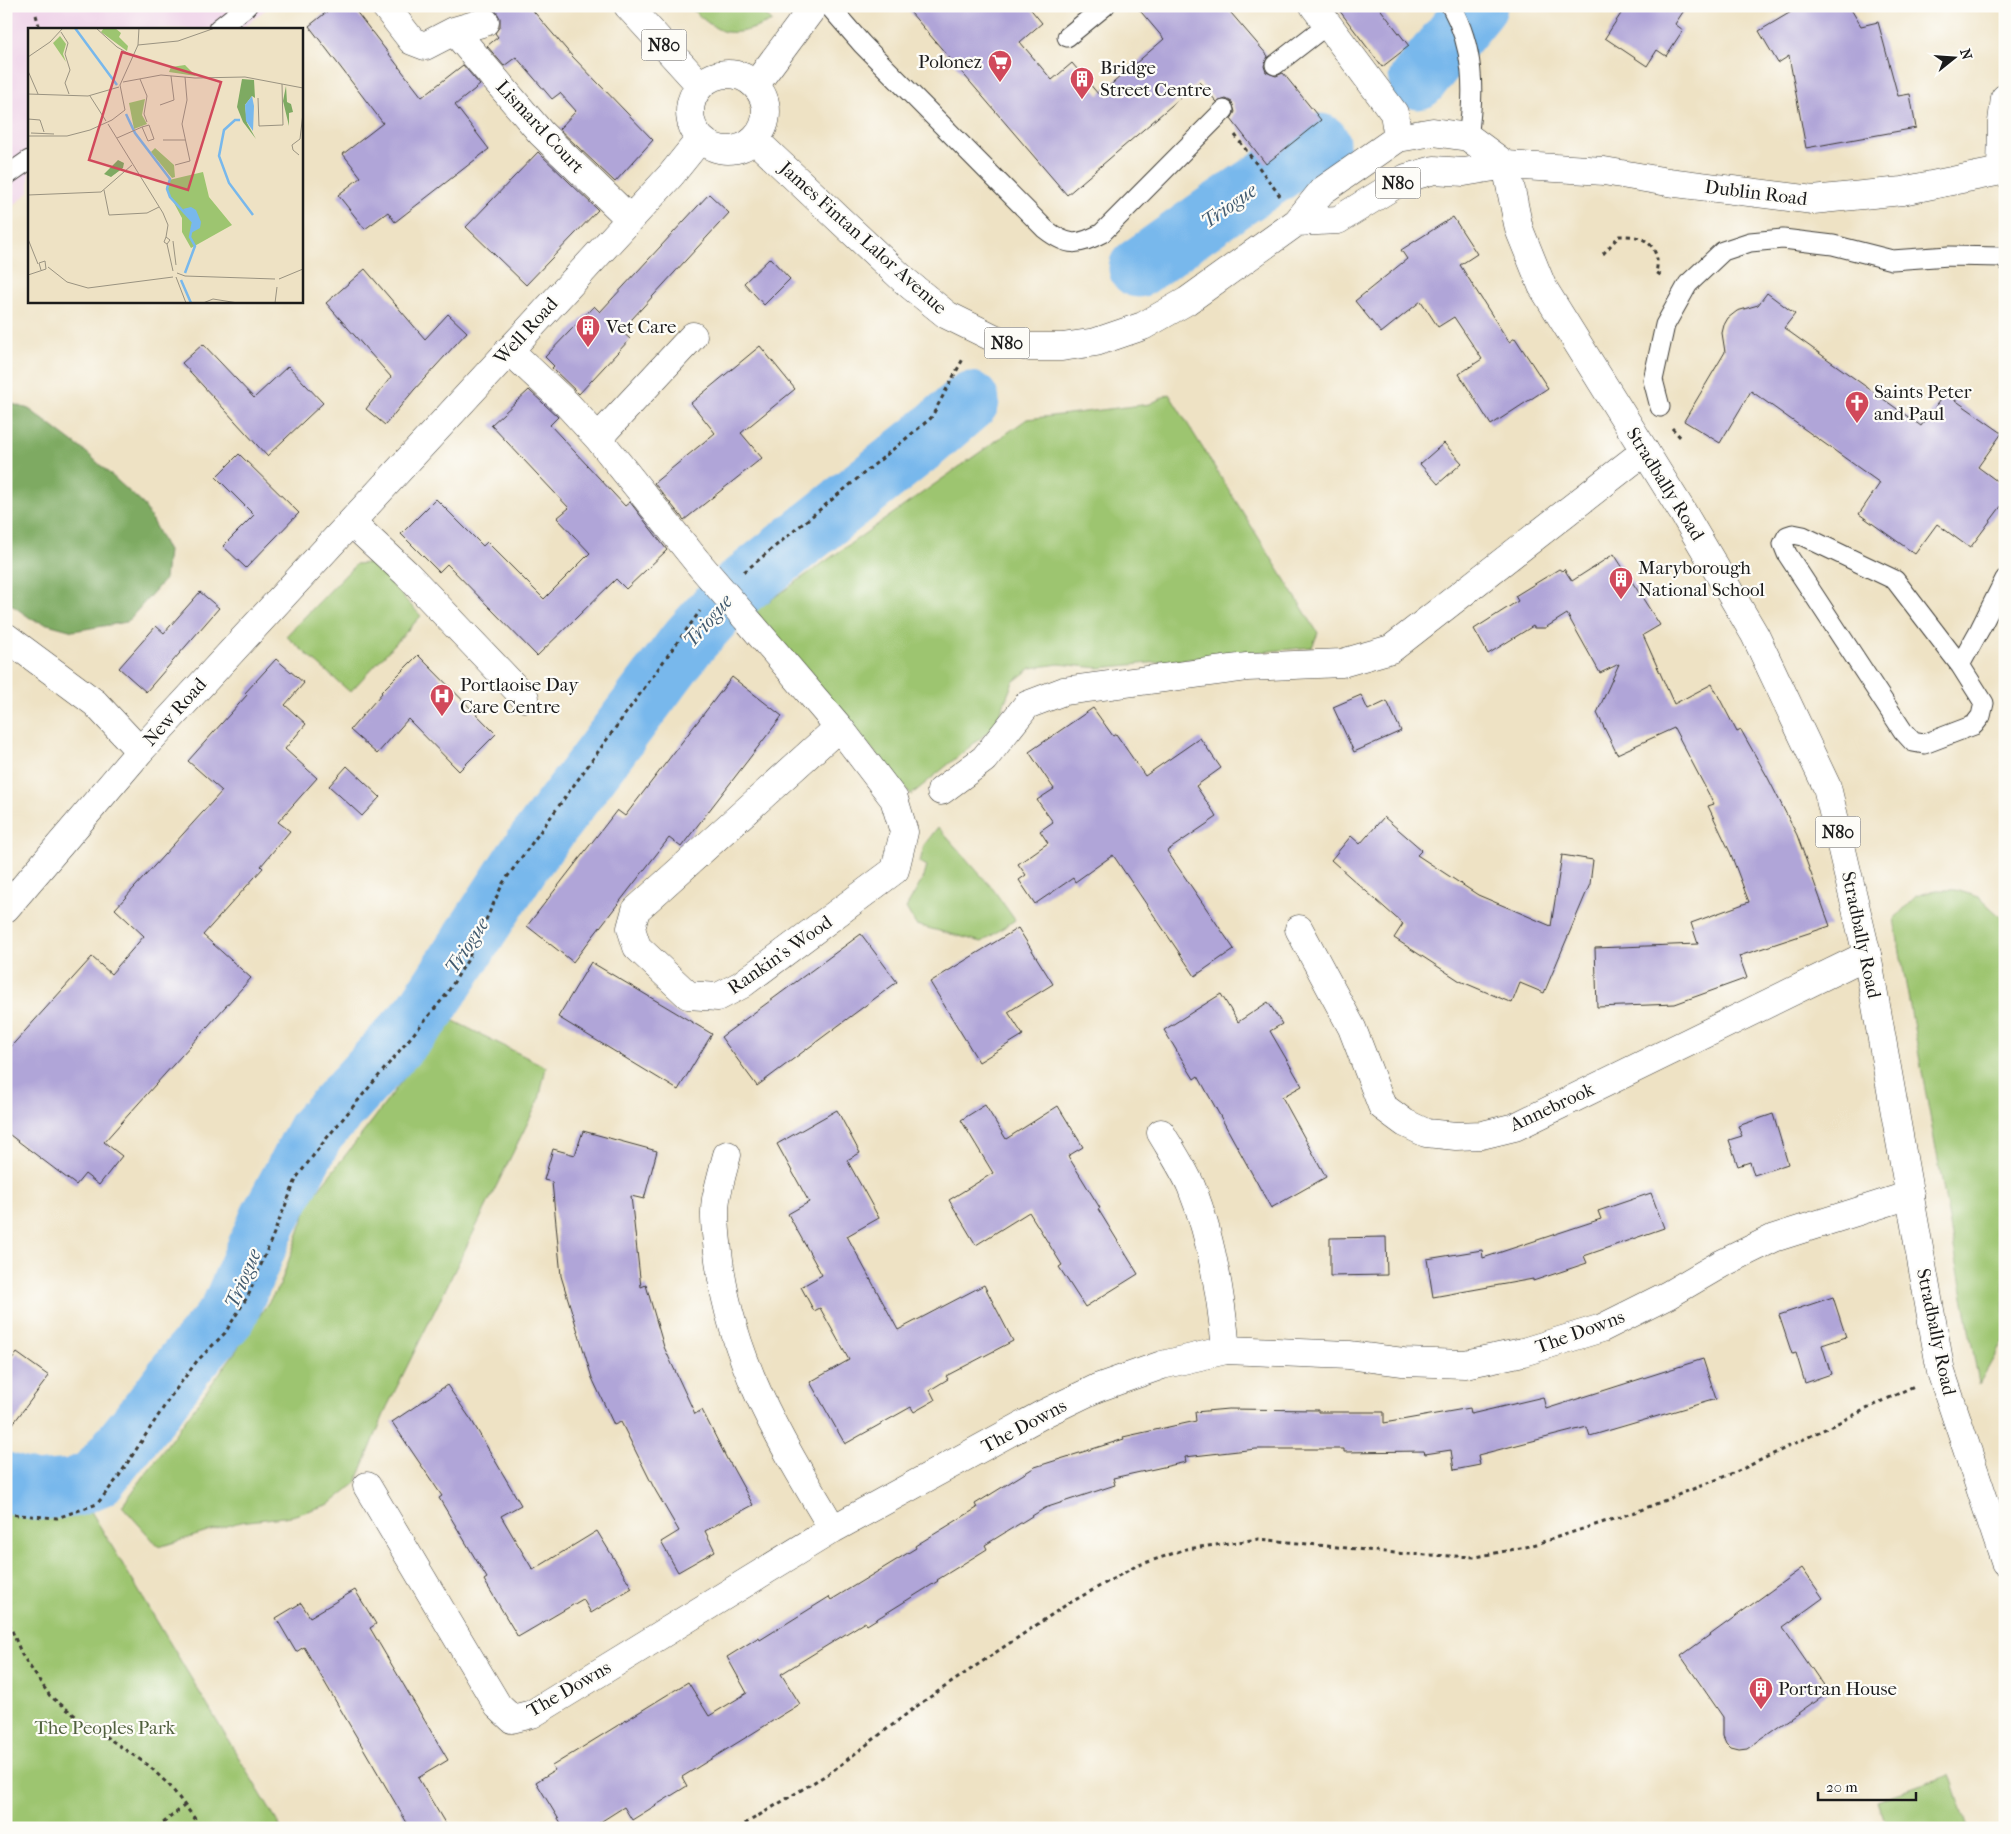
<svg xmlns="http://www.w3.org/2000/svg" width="2011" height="1834" font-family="'IM FELL French Canon',serif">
	<rect width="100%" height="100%" fill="#fdfcf7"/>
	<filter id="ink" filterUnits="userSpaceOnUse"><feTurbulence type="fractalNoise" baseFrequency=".02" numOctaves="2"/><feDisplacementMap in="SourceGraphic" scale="10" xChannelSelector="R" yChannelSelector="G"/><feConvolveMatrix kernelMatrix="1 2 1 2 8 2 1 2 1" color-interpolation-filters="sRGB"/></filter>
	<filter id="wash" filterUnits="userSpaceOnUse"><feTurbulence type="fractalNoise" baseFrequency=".0096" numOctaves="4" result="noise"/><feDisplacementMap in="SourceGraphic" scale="20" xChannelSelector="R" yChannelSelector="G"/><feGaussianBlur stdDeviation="1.12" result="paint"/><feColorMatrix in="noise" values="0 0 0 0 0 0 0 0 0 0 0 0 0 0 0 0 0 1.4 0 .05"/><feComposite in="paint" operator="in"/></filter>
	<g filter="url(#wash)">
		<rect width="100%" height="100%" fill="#eee2c4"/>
		<!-- built -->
		<path fill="#eed0e8" d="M6,6h264l-29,23h-212v163l-23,20z"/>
		<!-- green -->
		<path fill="#9dc570" stroke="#5c7046" d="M689,6h68l15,15c-14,6 -29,13 -45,11 -10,0 -32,-19 -38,-26z
			M1169,394l149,239 -6,14 -213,21 -40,-4 -28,4 -18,14 -18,44 -84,69 -156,-184 272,-192 123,-15z
			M368,563l9,6 44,47 -71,76 -64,-56 70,-72z
			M938,827l55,62 22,31 -33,22 -66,-17 -10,-17 18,-31 3,-11 -7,-4 4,-17z
			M1936,890h20l23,7 26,24v417l-26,46 -85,-465 22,-23z
			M448,1018l98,49 -7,33 -152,307 -31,76 -26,21 -38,12 -52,6 -81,25 -37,-41 113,-154 45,-67 30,-85 63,-80z
			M6,1460l59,8 216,360h-275z
			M1949,1775l18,53h-80l-9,-28z"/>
		<!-- forest -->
		<path fill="#7eaa62" stroke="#4d633f" d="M6,402l23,7 57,43 58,53 24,46 -3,28 -38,43 -54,9 -40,-11 -27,-19z"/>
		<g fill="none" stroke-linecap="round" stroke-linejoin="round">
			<!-- river -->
			<path stroke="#78b8ec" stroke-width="59" d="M1418,80l60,-74
				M1138,268l79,-56 103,-69
				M6,1482l28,9 39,-3 24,-10 55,-69 33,-45 43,-50 41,-95 47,-88 107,-117 99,-152 165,-219 44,-49 194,-154 45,-39"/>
		</g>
		<g id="blocks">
			<!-- building -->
			<path fill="#b0a5d8" d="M334,6h18l70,91 41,-32 17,20 -25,20 34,44 -94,73 -7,-10 -23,17 -27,-34 23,-18 -18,-23 40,-31 -74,-97z
				M472,6h57l43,50 81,84 -38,42 -56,-53 17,-18 -16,-18 -8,6 -36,-42 -12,9 -17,-20 11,-9 -3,-4 5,-7v-8l-4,-7 -8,-4 -14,2z
				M905,6h123l14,17 -22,19 32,38 20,-17 27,32 65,-56 -28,-33h89l43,50 -4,10 2,6 10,4 7,-3 38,47 -55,44 -35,-45 4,-7 -3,-10 -6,-3 -9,3 -18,-20 -132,113z
				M1336,6h42l31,40 -27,21z
				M1626,6h61l-12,18 8,6 -17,26 -9,-6 -10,16 -42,-28z
				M1801,6h48l12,20 17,-4 20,74 12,-2 6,34 -110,20 -17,-92 -11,7 -19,-32z
				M538,152l60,58 -72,75 -60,-58z
				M709,194l20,19 -108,118 9,8 -51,55 -27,-26 2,-2 -9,-9 49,-51 6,6z
				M1453,217l24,37 -17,11 49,77 6,-4 33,50 -57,37 -32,-51 23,-15 -28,-42 -16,10 -17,-26 -40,32 -26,-32 52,-42 -6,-9z
				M770,258l20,21 -26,26 -20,-22z
				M365,269l60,70 23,-25 19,18 -53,58 -29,35 -19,-16 25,-32 -65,-74z
				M1767,293l28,21 -11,14 137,98 24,-33 57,40 -24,34 27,20v14l-35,47 -33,-24 -22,30 -56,-40 21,-31 -129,-92 -31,52 -36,-22 41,-69 -3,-19 2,-8 4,-7 9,-7 21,-6z
				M203,344l51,54 34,-32 35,37 -56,53 -85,-93z
				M760,346l35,43 -54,44 21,25 -78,62 -30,-37 61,-50 -24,-30z
				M529,390l29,27 -8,8 75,81 5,-4 37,48 -41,39 -10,-10 -79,77 -90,-92 -8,8 -38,-38 35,-35 47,47 4,-4 57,57 46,-46 -33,-35 12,-10 -78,-83z
				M1444,443l18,20 -24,21 -18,-20z
				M239,454l60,59 -53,55 -23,-22 31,-31 -38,-38z
				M1614,554l46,71 -17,10 31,69 38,-20 25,48 4,-2 27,48 29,57 33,91 -91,30 8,22 -72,26 -78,3 -2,-59 103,-4 -7,-21 58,-21 -19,-50 -22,-46 6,-2 -40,-76 -57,26 -20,-41 22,-49 -19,9 -33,-59 -22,14h-11l-1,-2 -45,28 -14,-25 44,-28 -3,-5 44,-27 3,2 2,-2 8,12z
				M200,592l19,16 -73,84 -27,-24 37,-42 8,7z
				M418,655l78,79 -37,37 -51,-52 -31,35 -27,-24 32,-37 -1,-1z
				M276,659l28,24 -19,22 21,19 -21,25 32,29 -39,44 12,9 -29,35 2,2 -60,67 48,43 -147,164 18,14 -23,29 -14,-11 -9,11 -70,-53v-80l86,-95 19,17 33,-38 -29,-27 107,-118 -34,-30 59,-66 -2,-2z
				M732,677l50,39 -101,131 -12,-9 -96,124 -46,-36 90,-116 8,6z
				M1361,695l7,15 19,-9 14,30 -47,21 -21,-45z
				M1093,708l20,28 3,-2 29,42 55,-38 21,30 -25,18 21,31 -50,34 67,98 -39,27 -82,-121 -38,27 -2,-4 -38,26 -16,-24 7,-5 -8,-11 30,-21 -8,-12 13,-9 -16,-22 17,-11 -25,-37z
				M347,766l33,31 -18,19 -33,-30z
				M1384,817l38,33 -5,5 61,40 73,31 11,-71 31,5 -3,24 -46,109 -24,-10 -8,20 -52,-22 -66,-43 9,-14 -72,-64 20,-24 9,8z
				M1018,928l35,56 -45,28 15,23 -44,27 -49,-80z
				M861,934l36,48 -140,104 -36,-49z
				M591,962l121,72 -34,56 -120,-73z
				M1221,994l17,28 30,-20 14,22 -12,7 32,55 -20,11 44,80 -55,31 -73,-132 -4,3 -30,-49z
				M985,1105l21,34 52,-33 25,41 -15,9 32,52 -2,1 40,65 -53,33 -26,-40 3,-2 -33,-53 -53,33 -27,-45 44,-27 -32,-53z
				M837,1110l23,43 -13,7 32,58 -32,18 51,94 86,-45 29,56 -67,35 2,3 -18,11 5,10 -21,12 -3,-5 -66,37 -35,-62 39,-22 -29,-52 -6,3 -13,-24 21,-12 -34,-61 21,-12 -32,-58z
				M1773,1114l15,50 -34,11 -4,-13 -12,4 -9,-26 13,-4 -4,-10z
				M583,1131l74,20 -13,48 -13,-3 10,91 5,-2 18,62 31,67 7,-4 27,53h1l23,42 -48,26 10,20 -37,21 -17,-30 18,-11 -25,-43 -33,-66 -7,3 -22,-47 -31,-102 -9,-94 -8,-2 9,-31 22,6z
				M1651,1193l13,35 -80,28 3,7 -54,18v-2l-100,18 -6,-38 55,-9 1,8 118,-39 -3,-8z
				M1386,1237l1,38 -57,1v-38z
				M1833,1297l13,40 -24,8 9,29 -26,9 -9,-30 -4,1 -13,-39z
				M17,1353l32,23 -43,57v-65z
				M1703,1359l13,40 -126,37 -3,-9 -109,28 2,10 -26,5 -3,-20 -26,4 -1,-3 -80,1v-3h-88l-71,8 1,5 -73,16 2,7 -70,23 -60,37 2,4 -50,31 1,1 -71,44 -2,-3 -84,52 19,30 -118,73 5,9 -55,34 -8,-13 -33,21h-27l-28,-46 19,-12 -3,-4 136,-84 21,34 38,-23 -20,-36 32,-20 1,3 69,-43 2,3 85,-52 -1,-2 62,-38 -2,-4 60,-37 89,-28 -1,-2 73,-16 -1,-9 33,-3 90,1v2h66v11l86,-15 1,6 72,-17 3,12z
				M447,1385l25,36 49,84 -20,11 32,54 64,-39 35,57 -41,25 -8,-14 -65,38 -34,-57 3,-2 -48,-80 3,-2 -50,-74z
				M1802,1568l21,30 -40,29 45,65 -81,57 -8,1 -8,-2 -5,-5 -3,-7v-19l-42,-61z
				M355,1590l21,34 -6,4 78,132 -30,18 30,50h-38l-106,-181 -8,5 -20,-34 25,-15 9,14z"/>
		</g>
	</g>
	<g filter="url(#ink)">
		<use href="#blocks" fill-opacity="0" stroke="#3c3a35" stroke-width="1"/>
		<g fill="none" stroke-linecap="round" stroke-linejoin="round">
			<defs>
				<path id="lane" d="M829,6l33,38 183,185c23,18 33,17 57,4l122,-123
					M1451,6c23,42 24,85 17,131
					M218,29l29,-23
					M1067,37l38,-31
					M1275,65l53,-41
					M6,176l23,-16
					M1660,407l-7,-27 12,-55 23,-41 35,-33 27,-9 33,-3 50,6 59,15 57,-4 53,1 3,3
					M1793,534l10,2 92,44 65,85 24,38 -3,13 -7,9 -50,19 -11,-2 -10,-11 -116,-177 -4,-10 4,-8z
					M1960,665l20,-36 25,-50"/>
				<path id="street" d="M385,6l27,35 13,5 29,-15 31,-9
					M454,31l87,102 89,86
					M756,84l58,-78
					M509,350l58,54 31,34 101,126
					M598,438l95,-102
					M352,523l54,50 119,125
					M744,616l95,111 55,72 10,33 -9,38 -154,115 -23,12 -30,-2 -51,-48 -6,-19 5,-18 203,-183
					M941,791l43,-32 43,-54 37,-14 183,-24 95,-4 49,-14 254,-198
					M1299,929l53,99 30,78 23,17 21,10 30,3 26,-1 33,-8 352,-172
					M1161,1133c10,17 22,35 30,53 21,52 30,108 35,164
					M727,1155c-4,15 -8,29 -11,44 -3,17 1,43 3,61 13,103 62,182 114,269
					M367,1486l131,220 14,13 20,-5 301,-185 212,-116 52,-25 65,-23 64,-15 123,5 54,7 62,2 58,-12 79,-24 66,-33 53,-31 53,-26 136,-43"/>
				<path id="secondary" d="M1314,6l80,107 4,25
					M1506,165l98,6 64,11 145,18 89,-9 99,-20 4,2
					M2001,171l1,-49 3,-24
					M6,637l89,66 45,48
					M6,908l134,-157 531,-576 29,-36"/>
				<path id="primary" d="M628,6l72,79
					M690 112a38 38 0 1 1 76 0a38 38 0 1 1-76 0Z
					M755,140l150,141 42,34 55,27 28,5h32l34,-5 47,-16 44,-25 110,-79 25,-31 76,-53 35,-6 35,5 38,28
					M1506,165l13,64 23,57 140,225 73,124 72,152 40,168 74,417 64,190
					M1297,222l41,-2 68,-42 28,-8 30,2 42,-7"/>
			</defs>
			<!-- lane casing -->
			<use href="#lane" stroke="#3c3a35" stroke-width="21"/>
			<!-- street casing -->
			<use href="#street" stroke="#3c3a35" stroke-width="29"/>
			<!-- secondary casing -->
			<use href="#secondary" stroke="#3c3a35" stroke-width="29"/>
			<!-- primary casing -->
			<use href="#primary" stroke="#3c3a35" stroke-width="29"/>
			<!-- path -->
			<path stroke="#3c3a35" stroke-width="3" stroke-dasharray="4 4" stroke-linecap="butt" d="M36,15l4,14
				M1235,135l45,61
				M1603,254l16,-18c6,0 15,0 21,2 14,5 20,20 16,34l6,4
				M1672,428l10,11
				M744,572l187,-154 33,-61
				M6,1514l51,4 40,-14 20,-25 54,-83 26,-35 28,-28 24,-39 48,-117 29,-38 120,-144 21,-34 36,-78 197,-272
				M6,1616l16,39 28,41 28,22 70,47 22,21 32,42
				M157,1828l27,-22
				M738,1828l93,-56 90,-69 145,-98 70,-39 50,-17 73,-10 146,15 71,3 54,-11 108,-35 100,-40 176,-85"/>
			<!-- lane -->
			<use href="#lane" stroke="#fff" stroke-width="19"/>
			<!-- street -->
			<use href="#street" stroke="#fff" stroke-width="28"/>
			<!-- secondary -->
			<use href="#secondary" stroke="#fff" stroke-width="28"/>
			<!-- primary -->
			<use href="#primary" stroke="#fff" stroke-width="28"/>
			<defs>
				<path id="street-bridge" d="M699,564l45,52"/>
			</defs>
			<!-- street-bridge casing -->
			<use href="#street-bridge" stroke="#3c3a35" stroke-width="29" stroke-linecap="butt"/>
			<!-- street-bridge -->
			<use href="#street-bridge" stroke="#fff" stroke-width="28"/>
		</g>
	</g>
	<!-- icons -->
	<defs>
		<symbol id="supermarket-pin" viewBox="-11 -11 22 30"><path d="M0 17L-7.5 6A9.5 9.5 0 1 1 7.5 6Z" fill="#d1495b" stroke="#fdfcf7"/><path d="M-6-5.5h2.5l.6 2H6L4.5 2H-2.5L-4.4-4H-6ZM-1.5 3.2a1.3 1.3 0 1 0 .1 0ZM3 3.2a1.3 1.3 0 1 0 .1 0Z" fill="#fff"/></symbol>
		<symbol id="building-pin" viewBox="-11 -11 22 30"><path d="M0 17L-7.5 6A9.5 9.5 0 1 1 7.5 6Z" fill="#d1495b" stroke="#fdfcf7"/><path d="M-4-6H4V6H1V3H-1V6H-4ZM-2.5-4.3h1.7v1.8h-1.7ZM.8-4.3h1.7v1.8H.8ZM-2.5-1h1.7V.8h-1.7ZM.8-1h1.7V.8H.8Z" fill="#fff"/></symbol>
		<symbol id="church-pin" viewBox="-11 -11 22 30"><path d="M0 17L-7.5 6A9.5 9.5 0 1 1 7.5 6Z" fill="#d1495b" stroke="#fdfcf7"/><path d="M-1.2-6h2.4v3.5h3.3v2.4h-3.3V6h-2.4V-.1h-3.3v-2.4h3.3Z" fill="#fff"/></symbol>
		<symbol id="hospital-pin" viewBox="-11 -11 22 30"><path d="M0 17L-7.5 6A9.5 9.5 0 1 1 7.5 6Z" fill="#d1495b" stroke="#fdfcf7"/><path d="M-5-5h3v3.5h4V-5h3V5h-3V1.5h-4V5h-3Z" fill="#fff"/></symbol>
	</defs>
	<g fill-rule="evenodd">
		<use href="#supermarket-pin" x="986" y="48" width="28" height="38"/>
		<use href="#building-pin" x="1068" y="65" width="28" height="38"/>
		<use href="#building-pin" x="574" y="313" width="28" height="38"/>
		<use href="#church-pin" x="1843" y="389" width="28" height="38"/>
		<use href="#building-pin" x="1607" y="565" width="28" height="38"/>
		<use href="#hospital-pin" x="428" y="682" width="28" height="38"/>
		<use href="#building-pin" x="1747" y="1675" width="28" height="38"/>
	</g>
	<g text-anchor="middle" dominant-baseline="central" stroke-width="4.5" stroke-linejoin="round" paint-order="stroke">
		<!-- shield labels -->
		<g fill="#fdfcf7" stroke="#605f5e" stroke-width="1">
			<rect x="641.5" y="29.5" width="45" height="31" rx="4"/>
			<rect x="1375.5" y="167.5" width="45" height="31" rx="4"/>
			<rect x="984.5" y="327.5" width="45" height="31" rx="4"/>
			<rect x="1815.5" y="816.5" width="45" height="31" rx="4"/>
		</g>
		<g font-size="18" font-weight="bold" fill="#1c1c1c">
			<text x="664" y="45">N80</text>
			<text x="1398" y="183">N80</text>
			<text x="1007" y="343">N80</text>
			<text x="1838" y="832">N80</text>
		</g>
		<!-- poi labels -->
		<g font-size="19" fill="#1c1c1c" stroke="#fdfcf7" text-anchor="start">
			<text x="982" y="62" text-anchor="end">Polonez</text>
			<text x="1100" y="68">Bridge<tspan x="1100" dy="22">Street Centre</tspan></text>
			<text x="606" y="327">Vet Care</text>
			<text x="1874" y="392">Saints Peter<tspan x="1874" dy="22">and Paul</tspan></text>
			<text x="1638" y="568">Maryborough<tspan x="1638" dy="22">National School</tspan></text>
			<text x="460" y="685">Portlaoise Day<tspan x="460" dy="22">Care Centre</tspan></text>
			<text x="1778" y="1689">Portran House</text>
		</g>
		<!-- street labels -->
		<g font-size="19" fill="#1c1c1c" stroke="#fdfcf7">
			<text transform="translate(540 127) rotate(47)">Lismard Court</text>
			<text transform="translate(1756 193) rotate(7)">Dublin Road</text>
			<text transform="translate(863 238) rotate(42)">James Fintan Lalor Avenue</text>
			<text transform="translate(526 331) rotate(-47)">Well Road</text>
			<text transform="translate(1665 484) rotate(58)">Stradbally Road</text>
			<text transform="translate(175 712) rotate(-48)">New Road</text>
			<text transform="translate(1861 935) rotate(78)">Stradbally Road</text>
			<text transform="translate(780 955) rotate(-35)">Rankin's Wood</text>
			<text transform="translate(1552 1107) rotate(-25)">Annebrook</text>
			<text transform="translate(1580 1332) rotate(-20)">The Downs</text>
			<text transform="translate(1936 1332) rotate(78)">Stradbally Road</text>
			<text transform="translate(1024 1426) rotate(-28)">The Downs</text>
			<text transform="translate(569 1689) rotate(-30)">The Downs</text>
		</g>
		<!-- park labels -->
		<g font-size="19" fill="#50603e" stroke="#fdfcf7">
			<text x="105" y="1728">The Peoples Park</text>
		</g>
		<!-- water labels -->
		<g font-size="20" font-style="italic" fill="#415a6f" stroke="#fdfcf7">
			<text transform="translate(1229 206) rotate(-35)">Triogue</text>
			<text transform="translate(708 621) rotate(-49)">Triogue</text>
			<text transform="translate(467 946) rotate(-57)">Triogue</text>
			<text transform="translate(243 1279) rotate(-67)">Triogue</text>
		</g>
	</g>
	<!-- overview -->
	<g transform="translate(28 28)">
		<rect width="275" height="275" fill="#eee2c4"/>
		<path d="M76,0h11l6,5 -2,4 9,9 -1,5 -26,-19zM32,8l6,8 -3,10 3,8 -13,-19zM157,37l11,11 -27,-4 2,-5zM117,71l-3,16 5,9 -13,5 -5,-26zM127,120l19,17 1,12 -3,1 -21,-26zM175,144l6,25 23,28 -41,23 -9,-16v-14l-16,-30 3,-8z" fill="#9dc570"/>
		<path d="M214,51l12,1 1,18 -3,-2 -7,9 2,18 9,16 -13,-17 -6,-15zM258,58l1,16 4,2 2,8 -4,1v13l-6,-25zM90,132l6,3 -1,5 -12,9 -7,-3z" fill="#7eaa62"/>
		<path d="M224,68l2,10 -1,25 -7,-10 -1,-16zM163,179l5,3 5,12 -1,6 -9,5 2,-11 -10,-13z" fill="#78b8ec"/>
		<path fill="none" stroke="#78b8ec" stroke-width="2.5" d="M47,0l42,57M98,86l9,19 35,46 -3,10 3,8 23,25 -3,15 5,9 -10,27M212,92h-5l-11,10 -5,26 10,27 24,32M153,252l10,23"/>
		<path fill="none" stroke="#9a9381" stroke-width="1" d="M68,0l21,19 14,8M33,4l7,11 -3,11 5,16 -5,13 4,11M110,17l1,-17M0,29l22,-15 13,-14M0,43l10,23M112,51l7,17 -3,18 3,8M95,54l38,-7 34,3 50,-1 58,11M0,66l60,2 31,-9M62,68l16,25M230,70l1,28 24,-1 -1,-41M132,77l14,-5 -3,-24M0,91l12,1 4,12M80,96l55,89 5,12 -2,12M3,105l23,1M0,108h39l23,-6 22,-10 13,-10 -5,-25 18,-40 40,-4 37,-13M89,110l25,-11 7,-2 5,14 -6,2 -6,-14M135,112h22M271,127l-6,-5 -1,-5 8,-6 3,-26M147,137l15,-4 -8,-37 5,-24 -2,-23M76,162l5,25 38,-2 12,-6M0,167l73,-3 31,-27M0,211l10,25M145,213l3,24M139,216l3,-4 -4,-3 -2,5 3,2 6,27M20,239l19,15 21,6 85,-11M149,245l8,3 90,3M0,247l18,-6 -1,-8 -6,2 2,7M148,249l10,26M251,251l24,-10M175,275l10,-4 25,4M247,275l2,-16"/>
		<path fill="#d1495b" fill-opacity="0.15" stroke="#d1495b" stroke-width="2.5" d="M94,24l99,30 -33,108 -99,-30z"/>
		<rect width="275" height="275" fill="none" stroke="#1c1c1c" stroke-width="2.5"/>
	</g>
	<!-- margin -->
	<rect width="2011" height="1834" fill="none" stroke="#fdfcf7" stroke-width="25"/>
	<!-- north arrow -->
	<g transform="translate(1954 58) rotate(73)" stroke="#fdfcf7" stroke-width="4" paint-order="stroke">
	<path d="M0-4L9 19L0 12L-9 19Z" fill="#1c1c1c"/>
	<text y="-8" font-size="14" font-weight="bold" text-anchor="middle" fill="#1c1c1c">N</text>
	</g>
	<!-- scale -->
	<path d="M1818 1792v8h98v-8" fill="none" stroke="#1c1c1c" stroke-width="2.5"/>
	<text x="1826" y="1792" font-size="15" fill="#1c1c1c" stroke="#fdfcf7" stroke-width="4" paint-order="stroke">20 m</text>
</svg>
